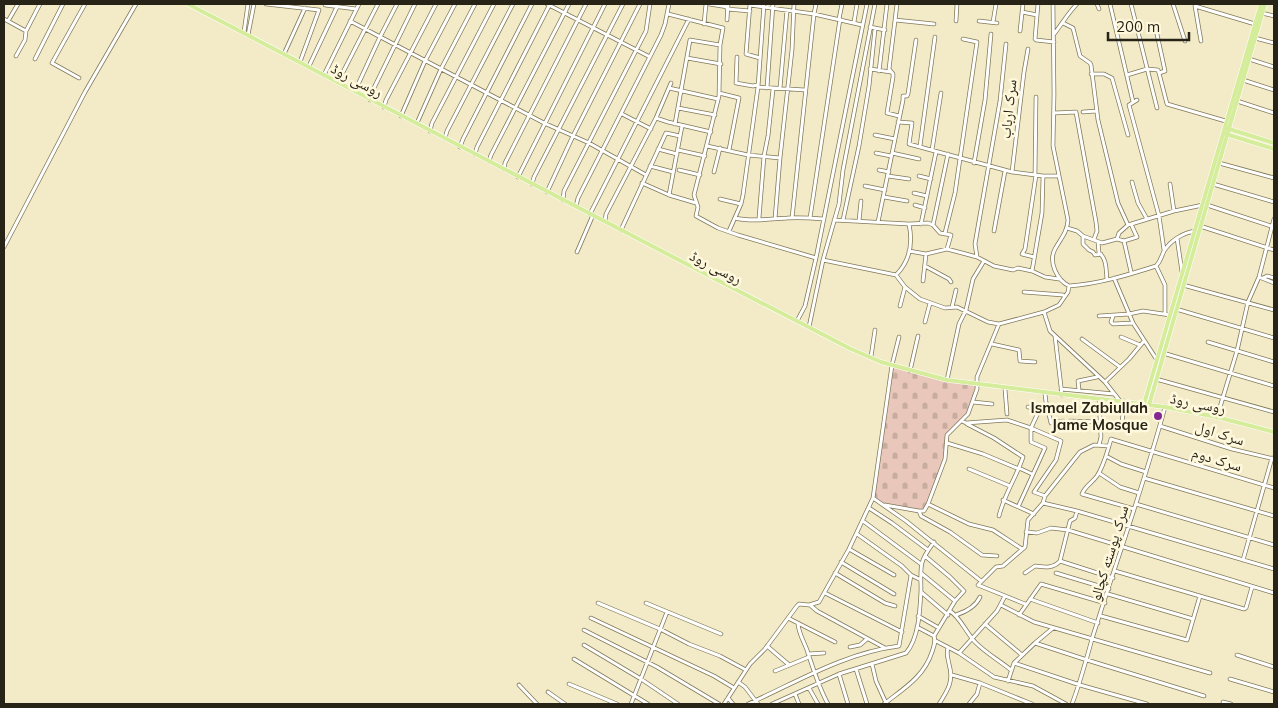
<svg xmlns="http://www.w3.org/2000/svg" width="1278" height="708" font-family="Mulish,'Noto Naskh Arabic',sans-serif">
	<defs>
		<pattern id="cemetery-stones" width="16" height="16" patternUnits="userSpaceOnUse" patternTransform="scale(1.25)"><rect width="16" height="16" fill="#e9c8bb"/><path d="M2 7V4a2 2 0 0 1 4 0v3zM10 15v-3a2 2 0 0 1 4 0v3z" fill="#c8aca0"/></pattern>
	</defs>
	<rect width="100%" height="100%" fill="#f3ebc8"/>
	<!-- cemetery -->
	<path fill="url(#cemetery-stones)" d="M892,365l10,4 75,16 -9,29 -20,18 -3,27 -21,52 -39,-6 -12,-7z"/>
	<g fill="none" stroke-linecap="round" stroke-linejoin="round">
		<defs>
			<path id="minor" d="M266,4l53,6 -19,52
				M325,4v1l31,4
				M547,4l103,53
				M709,4l19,3
				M750,4l-4,50 14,4
				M897,4l-8,65 4,5v3l-6,36 12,3
				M1038,4l-3,35 1,1 18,2
				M1097,4l2,5
				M1110,4l23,98
				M1131,4l26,104
				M1173,4l12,37
				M750,5l64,9 48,11
				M727,9l23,2
				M1022,12l15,3
				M1262,13l12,3
				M668,14l55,14 -3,17 -1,51 -25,99 4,12 -2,9 22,12 20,7 78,23
				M4,19l22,12 -1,9 -9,16
				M839,19l3,-15
				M727,20l1,-16
				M895,20l39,4
				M8,21l10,-17
				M350,21l194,102 45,20 57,32
				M956,21l1,-17
				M979,21l18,2
				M854,22l3,-18
				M993,22l3,-18
				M1063,23l10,5 7,28 10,7 1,2 7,55 20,83 10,22
				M704,24l2,-20
				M870,27l15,3
				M26,31l14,-27
				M1020,31l3,-27
				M244,32l4,-28
				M1054,34c8,-10 14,-21 23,-30
				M248,35l6,-31
				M1255,38l19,5
				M1201,41l-6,-35 60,18
				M284,54l21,-46
				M737,57l-1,26 17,3 4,-1
				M687,58l34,6
				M35,59l28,-55
				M1249,59l25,8
				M309,66l28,-59
				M870,69l21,3
				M879,71l8,-67
				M1159,73l8,31 62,18
				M1091,74h13l8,4 16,57
				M324,75l35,-71
				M1127,75l20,-6 11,1 1,3 6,-2 -10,-46
				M79,78l-27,-15 33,-59
				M1243,80l31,10
				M340,83l1,-7 37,-72
				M758,87l47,3
				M669,88l49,11
				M767,88l6,-84
				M780,88l7,-78
				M355,91l25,-54 17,-33
				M719,93l20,5 -10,52
				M370,100l1,-6 44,-90
				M1137,100l-8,5 30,111 5,34
				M1237,101l37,12
				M384,107l2,-7 50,-96
				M678,108l37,7
				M1083,112l13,-1
				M1054,113l22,-1 20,110 1,9 -3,8
				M622,114l29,15
				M401,116l24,-55 30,-57
				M656,118l12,4 43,10
				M898,122l14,1 -3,21 103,28 31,4h15
				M417,123l24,-54 34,-65
				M675,124l15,-84 30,5
				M430,131l2,-8 62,-119
				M875,135l20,4
				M445,138l2,-7 66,-127
				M707,146l41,9 32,3
				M920,146l15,-109
				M460,147l3,-8 69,-135
				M658,149l19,5
				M678,150l27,6
				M932,150l9,-57
				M876,153l15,3
				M892,153l27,6
				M475,154l2,-7 73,-143
				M489,161l2,-6 78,-151
				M974,163l11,-63 6,-66
				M1219,163l55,15
				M650,166l23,6
				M504,169l1,-6 81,-159
				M679,170l21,5
				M879,170l10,2
				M714,172l6,-24
				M1012,172l12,-100 4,-23
				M1035,175l1,-78
				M888,176l21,3
				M919,176l12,3
				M518,177l87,-173
				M1132,182l6,21 9,16
				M642,183l27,12 27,8
				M532,184l2,-7 89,-173
				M1170,184l4,27
				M1213,184l61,18
				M865,186l20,4
				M547,192l26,-56 67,-132
				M914,193l13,3
				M669,195l13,-69
				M884,197l23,4
				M720,199l21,5
				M563,200l1,-9 82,-160 4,-27
				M915,205l10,3
				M1207,205l67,22
				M576,206l2,-8 83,-163 4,-11 4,-20
				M590,214l99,-195
				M735,218c16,4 35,1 52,0 12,-1 25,0 37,1
				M759,218l5,-62 4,-20 5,-47
				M792,218l22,-204 2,-10
				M810,218l30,-199
				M775,219l5,-61 12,-108 2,-46
				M834,220l75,4 19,-1 5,2 7,8 11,2 -4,14
				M843,220l16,-74 10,-60 6,-57
				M605,221l1,-7 50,-96 15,-35
				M859,221l2,-20
				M878,222l25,-122v-4h4l1,-2 8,-54
				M921,224l15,-72
				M933,225l15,-71
				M1200,226l74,24
				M1067,228l10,3 6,5 19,7 15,-4 2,-6 9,-8 46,-14 29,-6
				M621,230l45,-97 14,3
				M729,231l12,-27 2,-9 15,-108 6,-83
				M994,231l11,-60
				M945,233l10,-40 22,-151 -14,-3
				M1083,236v8l6,6 4,2 2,3 6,-1
				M1177,238l5,34
				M1117,239l7,2 7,31
				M1124,241l13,-4 -6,-13
				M1098,242l1,11c8,5 7,18 8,27
				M4,247l81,-155 51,-88
				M909,251l17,3 21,-5 30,8 17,9 19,4 5,-2 14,3 13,6 14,2
				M577,252l16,-37
				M977,257l-2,-13 25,-143 6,-57
				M1034,257l-12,-3 3,-5 11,-74
				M823,260l73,15 9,12 15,12 25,9 12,-1 31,15 11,2 45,-12 15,-7 9,-13 1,-6c-12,-6 -21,-24 -14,-37 6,-11 12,-16 13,-29l-15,-74 1,-52 -1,-90
				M925,266l24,13 2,3
				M1156,266l9,19v29
				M1032,271l10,-58 1,-37
				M896,275c14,-14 17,-32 13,-51
				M1259,277l15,6
				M1114,278l19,45 24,37
				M1263,278l4,-2 7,2
				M923,281l3,-27
				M1183,285l91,25
				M1069,286c29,-2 59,-11 87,-20 5,-5 5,-9 8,-15 7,-11 19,-18 31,-20
				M1024,292l39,3
				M900,306l5,-19
				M952,307l4,-17
				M1176,309l98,29
				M1044,312l6,19 55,51 15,19
				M1099,316l30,-2 14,-3 27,4
				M1113,316l-2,6 2,2 20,-1
				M797,321l8,-15 11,-48 51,-254
				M925,322l5,-19
				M809,327l14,-67 16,-56 4,-34 32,-166
				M1055,336l7,59
				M1121,337l19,8
				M1082,339l38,28
				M1208,342l66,20
				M992,344l27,6 1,11 15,1
				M1163,353l111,33
				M871,357l4,-27
				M910,371l8,-35
				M1156,379l118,33
				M947,380l12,-56 7,-14 7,-31 11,-18
				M1105,382l24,-23 15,-18
				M1005,389l2,25
				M1061,389l53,5
				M1079,390l-1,-9 19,-4
				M1045,394l1,8 5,21 12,-2
				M973,402l19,2
				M1028,407l6,1 3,7 -6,13 30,13 -5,19 -22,32 11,4
				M1217,417l20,-66 11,-49 11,-25 15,-58
				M962,421l4,2 41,-3 24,8v14l14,6 -26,57
				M1070,421l30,1
				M967,424l27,14 29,19c-7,21 -19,38 -24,59
				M1118,425l4,-1 2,-23
				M1160,426l72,23 42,10
				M947,443l36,11 36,15
				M1099,445l2,-8 -2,-38
				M1109,446l2,-7 3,1 160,48
				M1106,456l15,8 25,8
				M1019,468l13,6
				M969,469l41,17
				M1099,473l21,14 19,6
				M1144,478l130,38
				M873,498l33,23 75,60
				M1003,500l31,14
				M1043,503l34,8 197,58
				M928,504l41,20 24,6 29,19
				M1136,504l138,41
				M885,505l34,6h5l4,-7 17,-45 2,-24 21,-21 9,-25v-12l22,-53
				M869,508l23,15 36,27
				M919,511l2,5 29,16 32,23 15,1
				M863,521l58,43
				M1026,532l11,1 14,-5 17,2 206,63
				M857,534l45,32 9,9 10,5
				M849,549l45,26
				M1243,560l29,-102
				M1060,561l53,17
				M841,562l53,32
				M1115,571l129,38 2,-1 6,-21
				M835,573l50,30 10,3
				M921,573l34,28
				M1025,573l10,-7c9,1 18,3 25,-5l10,-40 5,-3 2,-7
				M1056,573l53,16
				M921,592l27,23
				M825,593l77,39
				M1108,594l85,25
				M1030,599l68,24
				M598,603l62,26 29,15 31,12 26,14
				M646,603l75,31
				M1025,604l-47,-19 18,-18 7,-1 22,-19 3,-27 15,-17 2,-7 35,-44 14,-7 15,1c-3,10 -6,21 -12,30 -5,7 -12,10 -15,18l52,15
				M810,605l7,6 68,37
				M1001,605l33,17 176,51
				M950,611c11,7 16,22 26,32 10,10 24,18 35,27
				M956,615c9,-3 20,-9 24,-18
				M1019,615l22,-31 64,19
				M918,616l21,12
				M1101,616l86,24 13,-44
				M591,618l123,58 20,12
				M788,618l47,24
				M798,624c1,11 7,19 10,29 6,18 11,35 20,51
				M985,624l37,31
				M917,627l17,9
				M584,630l73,37 62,37
				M936,641l23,12 35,24 39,9 33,18
				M1035,643l52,17 117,36
				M584,645l57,34 37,25
				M767,646l21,18
				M850,647l10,-2 7,-6
				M959,653l38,-42 8,-15
				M808,654l16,-1
				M1237,655l37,12
				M574,659l74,45
				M1014,663l66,22 67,19
				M872,664l4,17 10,22
				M856,669l11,35
				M775,671l34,-14
				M839,674l9,30
				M952,675l28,8 52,21
				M1230,679l44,13
				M1008,681l6,-18 21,-20 18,-15
				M738,682l7,5 13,17
				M569,684l48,20
				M519,685l18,19
				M809,688l9,16
				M548,692l17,12
				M795,694l4,10
				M728,698l5,6
				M1223,702l8,2
				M631,704l36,-92
				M724,704l26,-40 15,-15 32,-43 2,-2 10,1 10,-3 30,-53 24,-51 19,-133 7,-28
				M748,704c49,-22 96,-51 151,-58l12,-71
				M772,704l67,-30 67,-21c13,-15 14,-43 15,-63 0,-9 -1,-19 1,-27 2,-8 7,-14 12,-21
				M884,704c19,-15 40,-27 48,-52 2,-6 4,-10 2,-16l21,-35 9,-10 -14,-14 -25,-21
				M939,704c9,-14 15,-23 10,-40 -1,-6 -3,-10 -1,-16
				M969,704l8,-10 3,-11
				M1072,704c8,-21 14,-43 20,-65 24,-77 52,-154 73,-232"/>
			<path id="major" d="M188,4l535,279 128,66 30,13 66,18 218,27 52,10 57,15
				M1226,128l48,15
				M1226,134l48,15
				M1144,404l117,-400
				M1149,405l116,-401"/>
		</defs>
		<!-- minor casing -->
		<use href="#minor" stroke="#807858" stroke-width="4.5"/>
		<!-- major casing -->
		<use href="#major" stroke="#fff" stroke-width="5"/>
		<!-- minor -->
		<use href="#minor" stroke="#fff" stroke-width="3"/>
		<!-- major -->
		<use href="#major" stroke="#d5ec9b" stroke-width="4"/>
	</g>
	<!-- markers -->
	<circle fill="#842793" stroke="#fff8dc" stroke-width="2" cx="1158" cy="416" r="5"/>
	<g text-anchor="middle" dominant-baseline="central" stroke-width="5" stroke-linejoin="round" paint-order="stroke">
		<!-- street labels -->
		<g font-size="15" fill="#272417" stroke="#fff8dc">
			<text transform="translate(357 80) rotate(28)">روسی روڈ</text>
			<text transform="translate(1008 109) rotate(-84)">سرک ارباب</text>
			<text transform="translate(716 267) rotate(27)">روسی روڈ</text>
			<text transform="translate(1198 403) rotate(11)">روسی روڈ</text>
			<text transform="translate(1220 433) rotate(17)">سرک اول</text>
			<text transform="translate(1217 459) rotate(17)">سرک دوم</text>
			<text transform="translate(1109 553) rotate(-73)">سرک پوسته کچالو</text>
		</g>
		<!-- poi labels -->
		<g font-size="15" font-weight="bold" fill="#272417" stroke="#fff8dc" text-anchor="end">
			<text x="1148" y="407">Ismael Zabiullah<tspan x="1148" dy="17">Jame Mosque</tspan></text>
		</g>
	</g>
	<!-- border -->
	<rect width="1278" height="708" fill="none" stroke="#272417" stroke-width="10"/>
	<!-- scale -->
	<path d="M1108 32v8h81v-8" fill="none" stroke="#272417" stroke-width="2.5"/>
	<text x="1116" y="32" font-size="15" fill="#272417" stroke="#fff8dc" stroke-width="4" paint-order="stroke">200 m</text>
</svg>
